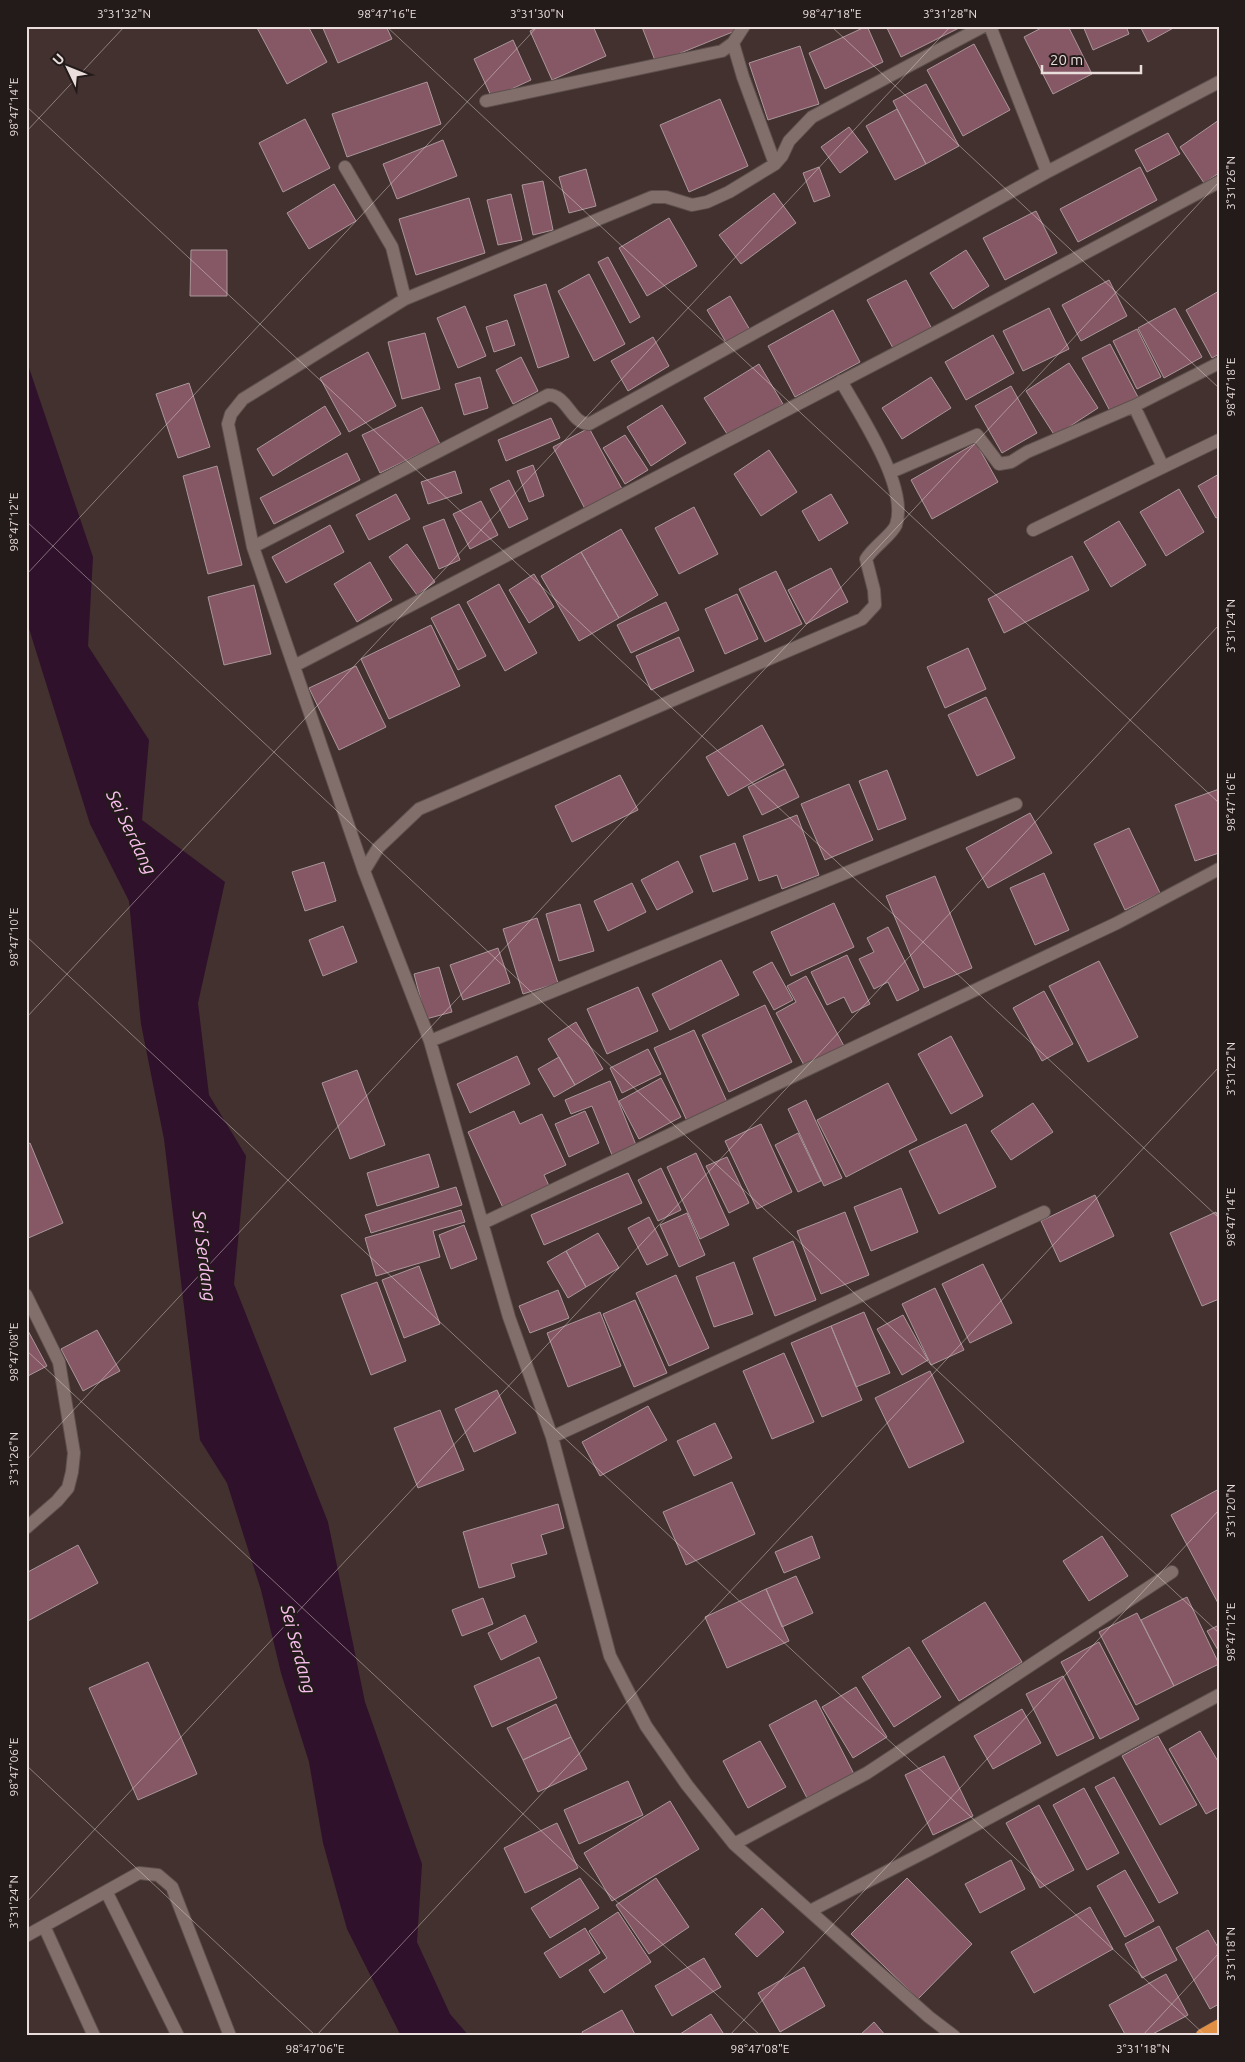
<svg xmlns="http://www.w3.org/2000/svg" width="1245" height="2062" font-family="Ubuntu,sans-serif">
	<rect width="100%" height="100%" fill="#42312e"/>
	<!-- water -->
	<path fill="#2f112b" d="M26,359l67,198 -5,89 61,94 -7,80 83,62 -27,121 11,92 37,61 -12,128 94,238 37,180 57,162 -5,78 33,72 19,22h-68l-54,-107 -24,-86 -14,-81 -28,-89 -20,-83 -34,-107 -27,-43 -36,-301 -23,-115 -12,-123 -39,-77 -64,-205z"/>
	<!-- building -->
	<path fill="#865865" stroke="#aa969b" d="M256,26h52l19,36 -40,22z
		M322,26h64l6,13 -54,24z
		M540,26h53l13,30 -54,24 -22,-49z
		M644,26h89l2,5 -79,32 -14,-36z
		M867,26l16,36 -58,27 -16,-36z
		M886,26h77l-62,31z
		M1045,26h23l24,48 -39,20 -29,-57z
		M1083,26h43l3,8 -36,16z
		M1140,26h37l-29,16z
		M513,40l18,40 -39,18 -18,-39z
		M974,44l36,66 -47,26 -36,-66z
		M800,46l19,58 -51,16 -19,-57z
		M427,82l14,42 -94,33 -15,-43z
		M926,84l33,62 -33,18 -33,-63z
		M720,99l28,67 -59,26 -29,-67z
		M897,109l29,55 -31,16 -29,-54z
		M305,119l25,49 -47,24 -24,-49z
		M1219,120v53l-15,10 -24,-36z
		M849,127l19,25 -28,21 -19,-26z
		M1168,133l12,21 -33,18 -12,-22z
		M443,140l14,36 -60,23 -14,-35z
		M819,167l11,29 -16,6 -11,-29z
		M1140,167l17,33 -79,42 -18,-33z
		M586,169l10,37 -27,7 -10,-36z
		M543,181l10,49 -20,5 -11,-50z
		M334,184l22,37 -47,28 -22,-36z
		M774,193l22,30 -55,41 -22,-29z
		M511,194l11,46 -24,5 -11,-45z
		M469,198l16,55 -69,22 -17,-56z
		M1036,211l21,42 -52,27 -22,-42z
		M669,218l28,48 -50,30 -28,-48z
		M191,250h36v46h-37z
		M966,250l23,36 -36,23 -23,-36z
		M608,257l32,60 -10,6 -32,-61z
		M589,274l36,70 -31,17 -36,-70z
		M906,280l26,49 -38,21 -27,-50z
		M1109,280l18,36 -46,25 -19,-36z
		M546,284l23,73 -31,11 -24,-73z
		M1219,291v63l-7,4 -26,-48z
		M730,296l20,34 -23,14 -20,-34z
		M465,306l21,50 -28,12 -21,-50z
		M1049,308l20,41 -46,22 -20,-40z
		M1175,308l27,49 -38,21 -26,-50z
		M833,310l27,52 -65,35 -27,-51z
		M507,320l8,25 -21,7 -8,-25z
		M1137,329l24,48 -24,12 -24,-48z
		M425,333l15,56 -38,10 -14,-57z
		M993,335l21,38 -48,27 -21,-38z
		M653,337l16,29 -41,25 -17,-30z
		M1110,344l28,53 -28,14 -28,-53z
		M368,352l28,54 -47,26 -29,-54z
		M521,357l17,34 -25,13 -17,-34z
		M1069,363l29,45 -43,28 -29,-45z
		M759,364l24,40 -54,33 -25,-39z
		M480,377l8,31 -24,7 -9,-31z
		M931,377l20,31 -49,31 -20,-31z
		M189,383l21,64 -32,11 -22,-64z
		M1011,386l26,47 -35,20 -27,-47z
		M662,405l24,38 -35,23 -24,-39z
		M325,406l16,28 -68,42 -16,-27z
		M422,407l18,37 -60,29 -18,-38z
		M551,418l9,20 -54,23 -8,-21z
		M589,428l33,61 -37,20 -32,-62z
		M625,435l23,35 -23,14 -22,-36z
		M976,443l22,39 -66,37 -21,-39z
		M769,450l28,42 -36,24 -27,-42z
		M347,453l13,27 -86,44 -14,-26z
		M533,465l11,31 -15,6 -12,-31z
		M217,466l25,99 -34,9 -25,-98z
		M455,471l7,22 -34,11 -7,-22z
		M1219,474v43l-3,1 -18,-32z
		M509,480l19,39 -19,9 -19,-39z
		M1179,489l25,43 -38,24 -26,-44z
		M396,494l14,25 -41,21 -13,-25z
		M831,494l17,29 -29,18 -17,-30z
		M481,501l17,34 -28,14 -17,-35z
		M694,507l24,47 -39,20 -24,-46z
		M444,519l16,41 -21,9 -16,-42z
		M1119,521l27,44 -35,22 -27,-45z
		M330,525l14,27 -58,31 -14,-26z
		M621,529l37,66 -39,23 -38,-66z
		M407,544l28,38 -18,13 -28,-38z
		M581,552l38,66 -40,23 -38,-65z
		M1072,556l17,34 -85,43 -16,-34z
		M370,562l22,38 -35,22 -23,-38z
		M831,568l17,34 -42,22 -18,-34z
		M776,571l26,53 -37,18 -26,-53z
		M534,574l20,33 -25,16 -20,-33z
		M499,584l38,69 -32,18 -38,-69z
		M254,585l17,69 -47,11 -16,-68z
		M737,594l21,45 -33,15 -20,-45z
		M666,602l13,28 -48,23 -14,-28z
		M459,604l27,52 -28,14 -27,-52z
		M431,625l29,61 -71,33 -28,-60z
		M679,637l15,34 -43,19 -15,-34z
		M968,648l18,41 -41,19 -18,-41z
		M356,666l30,61 -47,23 -30,-62z
		M986,697l29,61 -38,18 -29,-61z
		M762,725l22,40 -56,31 -22,-39z
		M785,769l14,28 -37,18 -14,-28z
		M887,770l19,49 -28,11 -19,-49z
		M620,775l18,35 -66,32 -17,-36z
		M849,784l24,56 -48,20 -24,-56z
		M1219,789v64l-24,8 -20,-56z
		M1030,813l22,40 -64,35 -22,-40z
		M797,815l22,60 -37,14 -5,-14 -18,6 -16,-45z
		M1129,828l31,65 -35,17 -31,-66z
		M735,843l13,36 -35,13 -13,-36z
		M678,861l15,31 -36,18 -16,-30z
		M324,862l12,39 -31,10 -13,-39z
		M1044,873l25,57 -34,15 -25,-57z
		M935,876l37,92 -48,20 -38,-92z
		M632,883l14,29 -38,19 -14,-30z
		M834,903l20,44 -63,29 -20,-44z
		M580,904l14,47 -35,10 -13,-47z
		M537,918l21,65 -35,11 -20,-65z
		M343,926l14,36 -34,14 -14,-36z
		M888,927l31,63 -22,11 -9,-19 -14,7 -15,-30 15,-7 -7,-14z
		M498,948l12,35 -47,17 -13,-35z
		M847,955l23,49 -18,9 -8,-16 -17,8 -16,-33z
		M721,960l18,35 -69,35 -18,-36z
		M1099,961l39,76 -50,25 -39,-76z
		M772,962l21,38 -19,10 -21,-38z
		M439,967l13,45 -26,7 -12,-45z
		M806,976l38,70 -39,21 -29,-54 20,-11 -9,-16z
		M638,987l20,44 -51,23 -20,-45z
		M1044,991l29,53 -31,17 -29,-53z
		M765,1005l27,57 -63,30 -27,-57z
		M576,1022l27,47 -28,16 -27,-46z
		M694,1030l33,72 -40,19 -33,-73z
		M951,1036l32,60 -32,18 -33,-60z
		M648,1049l13,25 -39,19 -12,-25z
		M517,1056l13,28 -60,29 -13,-29z
		M559,1057l16,28 -21,12 -16,-28z
		M357,1070l28,75 -35,14 -28,-76z
		M661,1078l20,39 -42,22 -20,-38z
		M610,1081l26,64 -24,10 -20,-49 -21,8 -6,-14z
		M888,1083l29,57 -71,37 -29,-57z
		M806,1100l36,78 -18,8 -36,-77z
		M1033,1103l20,29 -42,28 -20,-29z
		M514,1111l6,13 22,-10 24,51 -22,10 6,13 -46,22 -36,-78z
		M585,1111l14,32 -30,14 -14,-33z
		M761,1124l31,68 -35,17 -32,-68z
		M966,1124l30,63 -57,27 -30,-63z
		M798,1133l23,48 -23,11 -23,-47z
		M30,1143l33,80 -37,16v-94z
		M696,1153l33,72 -29,14 -33,-72z
		M429,1154l10,33 -62,19 -10,-33z
		M727,1157l22,46 -20,10 -23,-47z
		M661,1168l20,42 -23,11 -20,-41z
		M628,1173l14,30 -98,42 -13,-30z
		M456,1187l6,18 -91,28 -6,-18z
		M901,1188l17,44 -47,19 -17,-44z
		M1095,1195l19,41 -54,26 -19,-41z
		M461,1210l4,12 -32,9 7,26 -64,19 -11,-38z
		M845,1212l24,63 -48,19 -24,-63z
		M1216,1212l3,7v80l-17,7 -32,-73z
		M687,1213l18,42 -26,12 -19,-42z
		M649,1217l19,38 -21,10 -19,-37z
		M464,1225l13,34 -26,10 -12,-34z
		M598,1233l21,35 -33,19 -20,-36z
		M793,1241l23,59 -41,16 -22,-58z
		M566,1251l20,36 -18,11 -21,-36z
		M734,1262l19,52 -39,13 -18,-50z
		M983,1264l29,59 -42,20 -28,-59z
		M419,1266l21,58 -36,14 -22,-58z
		M676,1275l33,73 -40,18 -33,-73z
		M377,1282l29,79 -35,14 -30,-80z
		M935,1288l29,62 -33,15 -29,-61z
		M558,1290l11,28 -39,15 -11,-27z
		M635,1300l32,73 -33,14 -31,-73z
		M600,1312l21,54 -53,21 -21,-54z
		M864,1312l26,61 -34,14 -25,-61z
		M903,1315l25,45 -26,15 -25,-46z
		M831,1326l31,74 -40,17 -31,-74z
		M26,1327l21,39 -21,11z
		M97,1330l23,41 -37,20 -22,-42z
		M784,1353l30,69 -42,17 -29,-68z
		M930,1371l34,71 -55,26 -34,-70z
		M497,1390l19,43 -42,19 -19,-43z
		M648,1406l19,34 -67,36 -18,-34z
		M440,1410l24,60 -46,18 -24,-60z
		M715,1423l17,35 -38,18 -17,-35z
		M732,1482l23,52 -69,31 -23,-53z
		M1219,1489v116l-48,-90z
		M558,1504l6,24 -23,7 6,19 -36,10 4,13 -36,11 -16,-56z
		M812,1536l8,22 -36,15 -9,-21z
		M1102,1536l26,40 -39,25 -26,-40z
		M78,1545l20,38 -72,39v-49z
		M796,1576l17,37 -31,14 -16,-38z
		M766,1589l23,52 -62,27 -22,-51z
		M1187,1597l32,67 -45,22 -33,-66z
		M483,1598l10,26 -31,12 -10,-26z
		M985,1602l37,60 -63,39 -37,-60z
		M1137,1613l37,73 -38,19 -37,-73z
		M525,1615l12,27 -36,18 -13,-27z
		M1219,1625v27l-12,-21z
		M1099,1642l40,77 -39,20 -39,-77z
		M909,1647l32,50 -47,30 -32,-50z
		M539,1657l18,41 -65,29 -18,-41z
		M148,1662l49,112 -59,26 -49,-112z
		M1063,1676l31,62 -37,18 -31,-62z
		M856,1687l31,50 -34,21 -31,-51z
		M816,1700l38,74 -47,24 -38,-73z
		M556,1704l15,33 -48,23 -16,-32z
		M1022,1709l19,34 -48,26 -19,-33z
		M1200,1731l19,32v44l-13,7 -37,-65z
		M1158,1736l39,69 -37,20 -38,-69z
		M571,1737l16,32 -49,23 -15,-32z
		M760,1741l26,46 -38,21 -25,-47z
		M944,1756l29,60 -40,19 -28,-60z
		M1114,1777l64,116 -19,10 -64,-116z
		M628,1781l15,34 -64,29 -15,-34z
		M1084,1788l35,65 -32,17 -34,-65z
		M670,1801l29,48 -87,52 -28,-48z
		M1039,1805l35,65 -34,18 -34,-65z
		M557,1823l21,45 -53,25 -21,-45z
		M1011,1860l14,29 -45,24 -15,-29z
		M1125,1870l29,51 -29,16 -28,-51z
		M580,1878l19,30 -49,30 -19,-30z
		M656,1878l33,49 -40,27 -33,-49z
		M907,1878l65,66 -54,55 -67,-65z
		M1090,1907l23,42 -79,44 -23,-41z
		M762,1908l22,24 -27,25 -22,-23z
		M618,1912l33,50 -47,31 -15,-23 18,-12 -18,-27z
		M1159,1926l18,34 -35,18 -17,-34z
		M585,1928l15,25 -40,25 -16,-25z
		M1208,1930l11,19v55l-9,5 -34,-61z
		M704,1958l17,29 -49,29 -17,-30z
		M804,1967l21,39 -45,26 -22,-39z
		M1166,1974l22,41 -39,21h-23l-17,-31z
		M622,2010l14,26h-52l-2,-4z
		M711,2014l14,22h-48z
		M874,2022l12,14h-27z"/>
	<g fill="none" stroke-linecap="round" stroke-linejoin="round">
		<defs>
			<path id="minor" d="M990,26l57,146
				M733,43l10,34 32,87
				M486,101l236,-50 11,-8 11,-17
				M345,167l47,80 13,52
				M1134,406l29,61
				M891,472l86,-37 22,29 12,-2 16,-10 107,-46 85,-43
				M1033,530l186,-90
				M253,547l295,-152c19,-1 23,29 41,29l458,-252 172,-90
				M294,666l652,-339 273,-145
				M364,871l14,-23 41,-39 443,-190 13,-14 -1,-15 -8,-31c7,-12 26,-24 30,-34 13,-38 -36,-110 -55,-144
				M430,1041l586,-237
				M483,1223l634,-300 102,-54
				M26,1295l33,67 15,91 -2,19 -4,16 -11,13 -31,27
				M552,1437l492,-225
				M734,1844l133,-71 305,-201
				M107,1893l71,143
				M810,1911l117,-60 292,-156
				M44,1926l50,110
				M26,1936l113,-63 19,2 14,12 58,149
				M954,2036l-25,-19 -195,-173 -47,-59 -41,-59 -36,-70 -58,-219 -43,-120 -79,-276 -66,-170 -111,-324 -25,-123 3,-10 12,-15 162,-100 247,-102h14l26,8 15,-3 22,-10 46,-28 7,-8 7,-15 23,-24 172,-91"/>
			<path id="highway" d="M1203,2036l16,-9"/>
		</defs>
		<!-- minor casing -->
		<use href="#minor" stroke="#5e504d" stroke-width="14"/>
		<!-- highway casing -->
		<use href="#highway" stroke="#5e504d" stroke-width="16"/>
		<!-- minor -->
		<use href="#minor" stroke="#826f6b" stroke-width="12"/>
		<!-- highway -->
		<use href="#highway" stroke="#e28f46" stroke-width="15"/>
	</g>
	<!-- ticks -->
	<path fill="none" stroke="#e9dedc" stroke-width="1" stroke-opacity="0.45" d="M386,26l833,777M831,26l388,362M26,106l1193,1112M26,132l99,-106M26,521l1193,1112M26,575l512,-549M26,936l1180,1100M26,1018l925,-992M26,1350l735,686M26,1461l1193,-1279M26,1765l290,271M26,1903l1193,-1278M316,2036l903,-969M729,2036l490,-526M1142,2036l77,-83"/>
	<g text-anchor="middle" dominant-baseline="central" stroke-width="5" stroke-linejoin="round" paint-order="stroke">
		<!-- water labels -->
		<g font-size="18" font-style="italic" fill="#fcc0f0" stroke="#231b1a">
			<text transform="translate(132 832) rotate(64)">Sei Serdang</text>
			<text transform="translate(205 1256) rotate(83)">Sei Serdang</text>
			<text transform="translate(299 1649) rotate(75)">Sei Serdang</text>
		</g>
	</g>
	<!-- border -->
	<rect width="1245" height="2062" fill="none" stroke="#231b1a" stroke-width="55"/>
	<!-- north arrow -->
	<g transform="translate(68 68) rotate(313)" stroke="#231b1a" stroke-width="4" paint-order="stroke">
	<path d="M0-4L9 19L0 12L-9 19Z" fill="#e9dedc"/>
	<text y="-8" font-size="14" font-weight="bold" text-anchor="middle" fill="#e9dedc">U</text>
	</g>
	<!-- scale -->
	<path d="M1042 65v8h99v-8" fill="none" stroke="#e9dedc" stroke-width="2.5"/>
	<text x="1050" y="65" font-size="15" fill="#e9dedc" stroke="#231b1a" stroke-width="4" paint-order="stroke">20 m</text>
	<rect x="28" y="28" width="1190" height="2006" fill="none" stroke="#e9dedc" stroke-width="2"/>
	<g font-size="12" text-anchor="middle" fill="#e9dedc">
		<text x="124" y="18">3°31'32"N</text>
		<text x="387" y="18">98°47'16"E</text>
		<text x="537" y="18">3°31'30"N</text>
		<text x="832" y="18">98°47'18"E</text>
		<text x="950" y="18">3°31'28"N</text>
		<text transform="translate(14 107) rotate(-90)" y="4">98°47'14"E</text>
		<text transform="translate(1231 183) rotate(-90)" y="4">3°31'26"N</text>
		<text transform="translate(1231 387) rotate(-90)" y="4">98°47'18"E</text>
		<text transform="translate(14 522) rotate(-90)" y="4">98°47'12"E</text>
		<text transform="translate(1231 626) rotate(-90)" y="4">3°31'24"N</text>
		<text transform="translate(1231 802) rotate(-90)" y="4">98°47'16"E</text>
		<text transform="translate(14 937) rotate(-90)" y="4">98°47'10"E</text>
		<text transform="translate(1231 1069) rotate(-90)" y="4">3°31'22"N</text>
		<text transform="translate(1231 1217) rotate(-90)" y="4">98°47'14"E</text>
		<text transform="translate(14 1352) rotate(-90)" y="4">98°47'08"E</text>
		<text transform="translate(14 1459) rotate(-90)" y="4">3°31'26"N</text>
		<text transform="translate(1231 1511) rotate(-90)" y="4">3°31'20"N</text>
		<text transform="translate(1231 1632) rotate(-90)" y="4">98°47'12"E</text>
		<text transform="translate(14 1767) rotate(-90)" y="4">98°47'06"E</text>
		<text transform="translate(14 1902) rotate(-90)" y="4">3°31'24"N</text>
		<text transform="translate(1231 1954) rotate(-90)" y="4">3°31'18"N</text>
		<text x="315" y="2053">98°47'06"E</text>
		<text x="760" y="2053">98°47'08"E</text>
		<text x="1143" y="2053">3°31'18"N</text>
	</g>
</svg>
